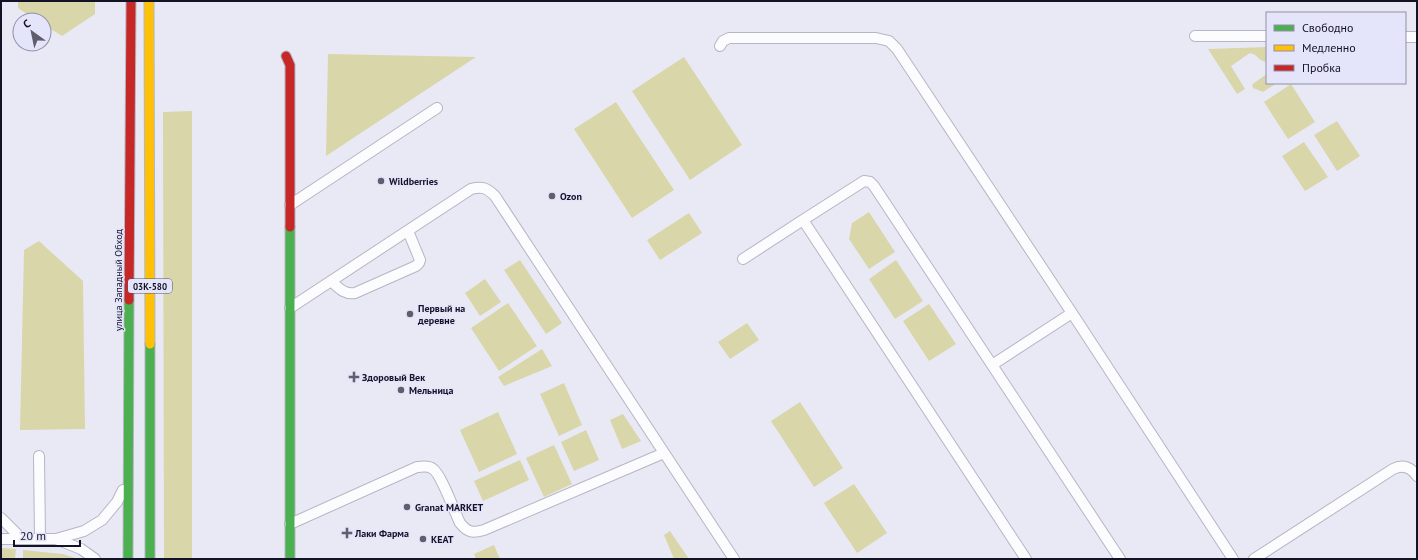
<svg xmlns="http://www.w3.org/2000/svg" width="1418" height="560" font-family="'PT Sans',sans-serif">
	<rect width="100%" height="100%" fill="#e9e9f5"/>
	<!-- green -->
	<path fill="#d9d6aa" d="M18,1h77v13l-33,22 -18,-11v-5h-8l-18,-12z
		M1267,47v15c-9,-1 -8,-7 -17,-9l-19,13 14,23 -8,5 -29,-45z
		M328,54l148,3 -150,99z
		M684,57l58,88 -52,35 -58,-89z
		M1267,74v9h10l-14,9 -10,-4 -1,-3 2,-2z
		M1291,84l24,38 -27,17 -24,-37z
		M616,102l58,88 -42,28 -58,-89z
		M192,111v448h-28l-1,-447z
		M1337,121l23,35 -23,15 -23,-36z
		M1304,142l24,35 -23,14 -23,-35z
		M869,212l26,40 -26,17 -20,-30 3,-16z
		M689,213l13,20 -42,27 -13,-20z
		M39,241l44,40 2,148 -65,1 4,-180z
		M520,260l42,63 -16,11 -42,-64z
		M896,260l27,41 -28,18 -26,-40z
		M485,279l16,23 -21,14 -15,-23z
		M508,303l29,43 -38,25 -28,-43z
		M929,304l27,40 -27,17 -26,-40z
		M747,323l12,17 -29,19 -12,-17z
		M542,349l10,17 -48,20 -6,-9z
		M564,383l18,42 -23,11 -19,-42z
		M800,402l43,66 -29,19 -43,-66z
		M498,412l19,42 -38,18 -19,-42z
		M623,414l18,27 -19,8 -12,-29z
		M586,430l13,30 -25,11 -13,-29z
		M554,445l18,39 -28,13 -18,-39z
		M520,460l9,20 -46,21 -9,-20z
		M854,484l33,49 -30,20 -33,-50z
		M670,531l19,28h-15l-10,-24z
		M494,545l6,14h-24l-2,-5z
		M1,548l15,1 -1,10h-14z
		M23,550l40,4 15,5h-55z"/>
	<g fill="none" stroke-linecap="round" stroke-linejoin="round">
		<defs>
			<path id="lane" d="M1195,36h72
				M1405,37h12
				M720,46l3,-5 6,-3h147l13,3 8,8 175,264 -80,52
				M290,205l147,-97
				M743,259l60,-39
				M331,281c7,6 13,14 24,12l61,-27 3,-3 1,-3 -12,-29
				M290,308l181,-119c11,-3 16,-1 24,7l239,363
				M1072,313l161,246
				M39,456l1,83
				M1,518l21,21
				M290,524l127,-57c5,0 11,-2 16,2 8,5 22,44 27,54 8,10 13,10 24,7l180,-77
				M1,539h55l28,-8 18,-11 15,-18 6,-12
				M56,539l25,10 14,10
				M1026,559l-223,-339 61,-39 6,1 4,4 246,373
				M1254,559l139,-90c10,-5 18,-2 24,7"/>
			<path id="fast" d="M290,227v332
				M150,344v215
				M128,559l1,-259"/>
			<path id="slow" d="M149,1l1,343"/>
			<path id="jam" d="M286,56l4,9v162
				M129,300l2,-299"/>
		</defs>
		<!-- lane casing -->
		<use href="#lane" stroke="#b5b5c4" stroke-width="12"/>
		<!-- fast casing -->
		<use href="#fast" stroke="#b5b5c4" stroke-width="11"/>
		<!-- slow casing -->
		<use href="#slow" stroke="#b5b5c4" stroke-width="11"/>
		<!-- jam casing -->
		<use href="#jam" stroke="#b5b5c4" stroke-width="11"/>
		<!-- lane -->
		<use href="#lane" stroke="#fcfcfe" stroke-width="10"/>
		<!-- fast -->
		<use href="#fast" stroke="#4caf50" stroke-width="9"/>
		<!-- slow -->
		<use href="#slow" stroke="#ffc107" stroke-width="9"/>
		<!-- jam -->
		<use href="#jam" stroke="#c62828" stroke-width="9"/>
	</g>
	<!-- markers -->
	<g fill="#5f5e6e" stroke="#e4e4fa" stroke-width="1.5">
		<circle cx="381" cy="181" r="4"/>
		<circle cx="552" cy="196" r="4"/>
		<circle cx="410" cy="314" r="4"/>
		<path d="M352 371h4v4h4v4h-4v4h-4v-4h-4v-4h4z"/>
		<circle cx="401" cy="390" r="4"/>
		<circle cx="407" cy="507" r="4"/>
		<path d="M345 527h4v4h4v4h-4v4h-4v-4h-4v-4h4z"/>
		<circle cx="423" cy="539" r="4"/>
	</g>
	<g text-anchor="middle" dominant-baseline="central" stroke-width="3" stroke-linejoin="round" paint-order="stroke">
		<!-- shield labels -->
		<rect fill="#e4e4fa" stroke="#525266" stroke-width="1" x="128" y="279" width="44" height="14" rx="3"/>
		<g font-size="9" font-weight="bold" fill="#141326">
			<text x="150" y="286">03К-580</text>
		</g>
		<!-- poi labels -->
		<g font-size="10" font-weight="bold" fill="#141326" stroke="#e4e4fa" text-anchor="start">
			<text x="389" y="181">Wildberries</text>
			<text x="560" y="196">Ozon</text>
			<text x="418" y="308">Первый на<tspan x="418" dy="12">деревне</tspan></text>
			<text x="362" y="377">Здоровый Век</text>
			<text x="409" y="390">Мельница</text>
			<text x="415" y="507">Granat MARKET</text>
			<text x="355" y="533">Лаки Фарма</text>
			<text x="431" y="539">КЕАТ</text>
		</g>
		<!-- street labels -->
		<g font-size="10" fill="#141326" stroke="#e4e4fa">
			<text transform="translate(118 280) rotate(-90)">улица Западный Обход</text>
		</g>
	</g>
	<!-- border -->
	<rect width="1418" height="560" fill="none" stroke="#141326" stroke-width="4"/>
	<!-- legend -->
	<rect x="1266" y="12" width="140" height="72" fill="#e4e4fa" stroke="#9190a5"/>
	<rect x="1274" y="25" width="20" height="6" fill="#4caf50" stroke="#9190a5"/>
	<text x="1302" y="32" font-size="12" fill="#141326">Свободно</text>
	<rect x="1274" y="45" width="20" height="6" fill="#ffc107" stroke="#9190a5"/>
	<text x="1302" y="52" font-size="12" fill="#141326">Медленно</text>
	<rect x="1274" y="65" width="20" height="6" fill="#c62828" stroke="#9190a5"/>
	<text x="1302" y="72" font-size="12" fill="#141326">Пробка</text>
	<!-- north arrow -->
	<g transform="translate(32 32) rotate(327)"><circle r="19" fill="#e4e4fa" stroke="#9190a5"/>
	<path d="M0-3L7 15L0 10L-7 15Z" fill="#5f5e6e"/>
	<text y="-6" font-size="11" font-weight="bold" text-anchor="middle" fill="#141326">С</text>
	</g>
	<!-- scale -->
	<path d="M14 540v6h66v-6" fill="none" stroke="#141326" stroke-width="2"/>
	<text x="20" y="540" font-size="12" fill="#141326" stroke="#e4e4fa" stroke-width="3" paint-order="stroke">20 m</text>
</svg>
